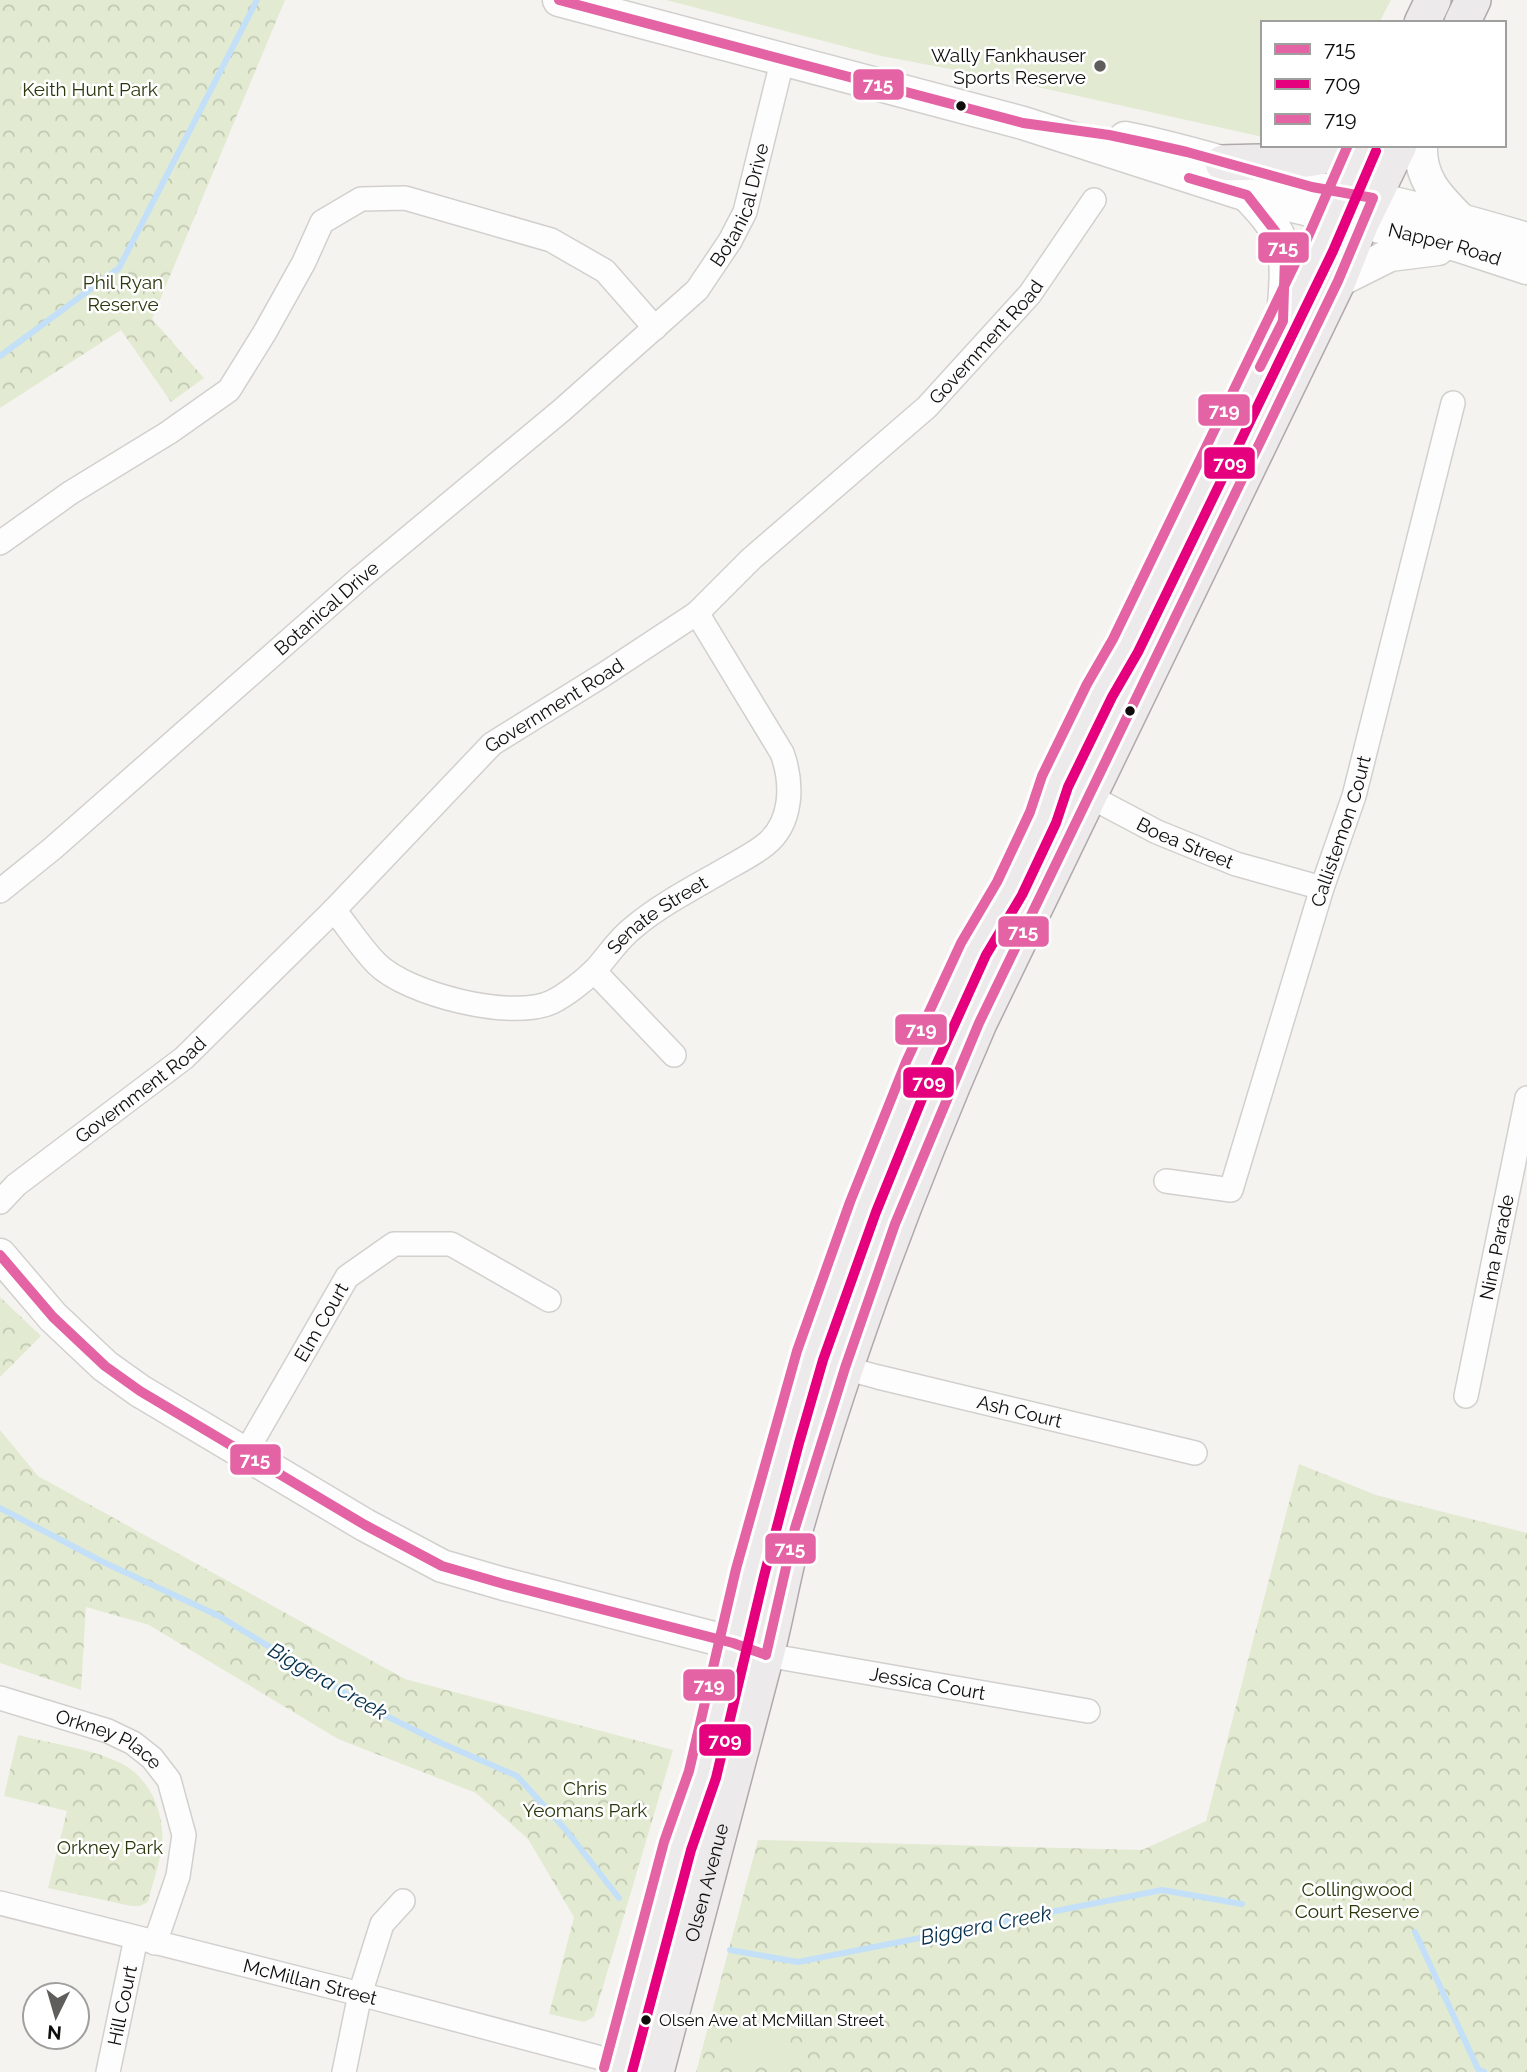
<svg xmlns="http://www.w3.org/2000/svg" width="1527" height="2072" font-family="Raleway,sans-serif">
	<defs>
		<pattern id="forest-crowns" width="20" height="18" patternUnits="userSpaceOnUse" patternTransform="scale(1.75)"><rect width="20" height="18" fill="#e2ebd1"/><path d="M2 6a3 3 0 1 1 6 0M12 15a3 3 0 1 1 6 0" fill="none" stroke="#c1c8b2"/></pattern>
	</defs>
	<rect width="100%" height="100%" fill="#f5f3f0"/>
	<!-- forest -->
	<path fill="url(#forest-crowns)" d="M0,0h285l-133,319 52,59 -33,24 -50,-72 -121,78z
		M0,1297l41,39 -41,41z
		M0,1430l38,46 367,203 268,71 -79,267 -10,5 -35,-8 25,-97 -46,-78 -52,-46 -138,-54 -189,-114 -63,-18 -5,83 -81,-27z
		M1299,1464l77,31 151,38v539h-831l62,-232 384,10 64,-29z
		M18,1735c30,8 82,15 108,31 26,16 39,50 36,79 -2,19 -10,39 -14,57l-8,4h-9l-83,-18 19,-77 -63,-15z"/>
	<!-- pitch -->
	<path fill="#e2ebd1" d="M666,0h725l-12,23h-116v114l-271,-60 -111,-21z
		M746,2021h9l1,6 5,4 1,-4 30,7 -6,30 -24,-4 -28,1 -1,-6 4,-5 -2,-8 7,-1 -1,-7h7z"/>
	<g fill="none" stroke-linecap="round" stroke-linejoin="round">
		<!-- stream -->
		<path stroke="#c3e0f8" stroke-width="6" d="M0,356l119,-88 138,-268
			M0,1508l103,54 116,54 149,91 73,36 76,33 49,54 53,68
			M1415,1932l63,137 6,3
			M730,1950l68,12 364,-72 80,14"/>
		<defs>
			<g id="street">
				<path d="M0,543l70,-50 98,-60 61,-43 36,-58 39,-70 18,-40 39,-23 44,-1 146,42 54,31 50,57"/>
				<path id="s1" d="M1055,782l34,14 68,36 79,32 86,24"/>
				<path id="s2" d="M0,891l52,-42 308,-271 202,-168 135,-120 33,-49 15,-29 38,-154"/>
				<path id="s3" d="M334,910c14,17 27,38 43,54 30,30 135,57 175,38 14,-7 32,-21 43,-32 13,-14 23,-31 39,-43 25,-21 57,-38 85,-54 15,-9 32,-17 46,-28 28,-22 28,-62 17,-92l-85,-140"/>
				<path d="M594,971l80,84"/>
				<path id="s4" d="M1166,1181l65,9 91,-302 32,-92 99,-393"/>
				<path id="s5" d="M0,1202l16,-17 168,-127 150,-148 158,-166 111,-69 94,-62 54,-54 176,-152 103,-113 64,-94"/>
				<path id="s6" d="M845,1368l33,9 317,76"/>
				<path id="s7" d="M1466,1396l61,-298"/>
				<path id="s8" d="M246,1452l101,-175 47,-33h57l98,56"/>
				<path id="s9" d="M754,1650l12,5 322,56"/>
				<path id="s10" d="M0,1698l108,33 25,12 19,15 17,22 15,55 -6,41 -23,67"/>
				<path id="s11" d="M0,1903l360,91 260,69"/>
				<path id="s12" d="M108,2072l28,-134"/>
				<path d="M344,2072l16,-78 22,-70 21,-23"/>
			</g>
			<g id="secondary">
				<path id="s13" d="M559,0l464,123 224,72 213,51 67,22"/>
				<path d="M1125,138c62,12 121,32 182,48 21,5 43,7 64,12 52,11 105,26 156,41"/>
				<path d="M1421,145c-2,34 18,53 40,75"/>
				<path d="M1247,195c12,13 26,27 33,44 10,21 4,58 3,81"/>
				<path d="M1338,281l52,-26 48,-6"/>
				<path d="M0,1255l53,62 52,49 35,25 225,134 77,41 62,18 229,59"/>
			</g>
			<g id="primary">
				<path d="M1422,23l11,-23"/>
				<path d="M1462,23l11,-23"/>
				<path d="M1223,163c37,-2 97,2 130,-18"/>
				<path d="M618,2072l60,-226 24,-71 23,-91 25,-111 36,-134 24,-83 53,-149 56,-139 24,-52 31,-67 35,-60 34,-72 12,-35 45,-92 25,-44 33,-67 125,-258 37,-76 43,-100"/>
				<path id="s14" d="M656,2072c37,-139 74,-278 110,-417 11,-43 18,-87 30,-129 49,-172 112,-339 183,-503l359,-742 23,-58 38,-78"/>
			</g>
		</defs>
		<!-- street casing -->
		<use href="#street" stroke="#d1d0ce" stroke-width="26"/>
		<!-- secondary casing -->
		<use href="#secondary" stroke="#d1d0ce" stroke-width="35"/>
		<!-- primary casing -->
		<use href="#primary" stroke="#b0a8ac" stroke-width="38"/>
		<!-- street -->
		<use href="#street" stroke="#fefdfd" stroke-width="23"/>
		<!-- secondary -->
		<use href="#secondary" stroke="#fefdfd" stroke-width="32"/>
		<!-- primary -->
		<use href="#primary" stroke="#edeaec" stroke-width="35"/>
		<defs>
			<path id="bus-1" d="M1189,178l58,17 32,41 4,10 2,11 -2,64 -23,46
				M0,1255l53,62 52,49 35,25 225,134 77,41 62,18 229,59 33,12 29,-127 50,-160 50,-144 84,-201 359,-742 35,-83 -61,-11 -125,-35 -40,-9 -38,-8 -86,-12 -464,-123"/>
			<path id="bus-2" d="M632,2072l59,-222 25,-72 48,-202 35,-133 24,-83 53,-148 56,-138 54,-119 36,-60 34,-72 12,-36 44,-90 26,-45 195,-401 43,-100"/>
			<path id="bus-3" d="M604,2068l60,-226 25,-71 47,-202 61,-218 53,-149 56,-140 55,-119 36,-61 33,-70 12,-36 45,-92 26,-45 194,-400 41,-94"/>
		</defs>
		<!-- bus-1 casing -->
		<use href="#bus-1" stroke="#fff" stroke-width="16"/>
		<!-- bus-2 casing -->
		<use href="#bus-2" stroke="#fff" stroke-width="16"/>
		<!-- bus-3 casing -->
		<use href="#bus-3" stroke="#fff" stroke-width="16"/>
		<!-- bus-1 -->
		<use href="#bus-1" stroke="#e463a4" stroke-width="10"/>
		<!-- bus-2 -->
		<use href="#bus-2" stroke="#e5007d" stroke-width="10"/>
		<!-- bus-3 -->
		<use href="#bus-3" stroke="#e463a4" stroke-width="10"/>
	</g>
	<!-- markers -->
	<circle fill="#605e5c" stroke="#fff" stroke-width="2.5" cx="1100" cy="66" r="7"/>
	<g fill="#0f0e0d" stroke="#fff" stroke-width="2.5">
		<circle cx="961" cy="106" r="6"/>
		<circle cx="1130" cy="711" r="6"/>
		<circle cx="646" cy="2020" r="6"/>
	</g>
	<g text-anchor="middle" dominant-baseline="central" stroke-width="5" stroke-linejoin="round" paint-order="stroke">
		<!-- bus labels -->
		<g font-size="17" fill="#0f0e0d" stroke="#fff" text-anchor="start">
			<text x="659" y="2020">Olsen Ave at McMillan Street</text>
		</g>
		<!-- poi labels -->
		<g font-size="19" fill="#0f0e0d" stroke="#fff" text-anchor="end">
			<text x="1086" y="55">Wally Fankhauser<tspan x="1086" dy="22">Sports Reserve</tspan></text>
		</g>
		<!-- park labels -->
		<g font-size="19" fill="#2a370b" stroke="#fff">
			<text x="90" y="89">Keith Hunt Park</text>
			<text x="123" y="282">Phil Ryan<tspan x="123" dy="22">Reserve</tspan></text>
			<text x="585" y="1788">Chris<tspan x="585" dy="22">Yeomans Park</tspan></text>
			<text x="110" y="1847">Orkney Park</text>
			<text x="1357" y="1889">Collingwood<tspan x="1357" dy="22">Court Reserve</tspan></text>
		</g>
		<!-- street labels -->
		<g font-size="19" fill="#0f0e0d" stroke="#fff">
			<text stroke="none"><textPath href="#s2" startOffset="1017">Botanical Drive</textPath></text>
			<text stroke="none"><textPath href="#s13" startOffset="919">Napper Road</textPath></text>
			<text stroke="none"><textPath href="#s5" startOffset="1314">Government Road</textPath></text>
			<text stroke="none"><textPath href="#s2" startOffset="432">Botanical Drive</textPath></text>
			<text stroke="none"><textPath href="#s5" startOffset="747">Government Road</textPath></text>
			<text stroke="none"><textPath href="#s4" startOffset="441">Callistemon Court</textPath></text>
			<text stroke="none"><textPath href="#s1" startOffset="144">Boea Street</textPath></text>
			<text stroke="none"><textPath href="#s3" startOffset="392">Senate Street</textPath></text>
			<text stroke="none"><textPath href="#s5" startOffset="180">Government Road</textPath></text>
			<text stroke="none"><textPath href="#s7" startOffset="152">Nina Parade</textPath></text>
			<text stroke="none"><textPath href="#s8" startOffset="150">Elm Court</textPath></text>
			<text stroke="none"><textPath href="#s6" startOffset="180">Ash Court</textPath></text>
			<text stroke="none"><textPath href="#s9" startOffset="177">Jessica Court</textPath></text>
			<text stroke="none"><textPath href="#s10" startOffset="117">Orkney Place</textPath></text>
			<text stroke="none"><textPath href="#s14" startOffset="196">Olsen Avenue</textPath></text>
			<text stroke="none"><textPath href="#s11" startOffset="320">McMillan Street</textPath></text>
			<text stroke="none"><textPath href="#s12" startOffset="68">Hill Court</textPath></text>
		</g>
		<!-- water labels -->
		<g font-size="21" font-style="italic" fill="#042f4b" stroke="#fff">
			<text transform="translate(328 1681) rotate(30)">Biggera Creek</text>
			<text transform="translate(986 1925) rotate(-11)">Biggera Creek</text>
		</g>
	</g>
	<g stroke="#fff" stroke-width="2.5">
		<rect x="852" y="68" width="53" height="33" rx="7" fill="#e463a4"/>
		<rect x="1257" y="231" width="53" height="33" rx="7" fill="#e463a4"/>
		<rect x="1197" y="393" width="54" height="34" rx="7" fill="#e463a4"/>
		<rect x="1203" y="446" width="53" height="34" rx="7" fill="#e5007d"/>
		<rect x="997" y="915" width="53" height="33" rx="7" fill="#e463a4"/>
		<rect x="894" y="1013" width="54" height="33" rx="7" fill="#e463a4"/>
		<rect x="902" y="1066" width="53" height="33" rx="7" fill="#e5007d"/>
		<rect x="229" y="1443" width="53" height="33" rx="7" fill="#e463a4"/>
		<rect x="764" y="1532" width="53" height="33" rx="7" fill="#e463a4"/>
		<rect x="682" y="1668" width="54" height="34" rx="7" fill="#e463a4"/>
		<rect x="698" y="1723" width="54" height="34" rx="7" fill="#e5007d"/>
	</g>
	<g font-size="19" text-anchor="middle" font-weight="bold" fill="#fff">
		<text x="878" y="91">715</text>
		<text x="1283" y="254">715</text>
		<text x="1224" y="417">719</text>
		<text x="1230" y="470">709</text>
		<text x="1023" y="938">715</text>
		<text x="921" y="1036">719</text>
		<text x="929" y="1089">709</text>
		<text x="255" y="1466">715</text>
		<text x="790" y="1555">715</text>
		<text x="709" y="1692">719</text>
		<text x="725" y="1747">709</text>
	</g>
	<!-- legend -->
	<rect x="1261" y="21" width="245" height="126" fill="#ffffff" stroke="#9f9f9e" stroke-width="2"/>
	<rect x="1275" y="44" width="35" height="10" fill="#e463a4" stroke="#9f9f9e" stroke-width="2"/>
	<text x="1324" y="56" font-size="21" fill="#0f0e0d">715</text>
	<rect x="1275" y="79" width="35" height="10" fill="#e5007d" stroke="#9f9f9e" stroke-width="2"/>
	<text x="1324" y="91" font-size="21" fill="#0f0e0d">709</text>
	<rect x="1275" y="114" width="35" height="10" fill="#e463a4" stroke="#9f9f9e" stroke-width="2"/>
	<text x="1324" y="126" font-size="21" fill="#0f0e0d">719</text>
	<!-- north arrow -->
	<g transform="translate(56 2016) rotate(185)"><circle r="33" fill="#ffffff" stroke="#9f9f9e" stroke-width="2"/>
	<path d="M0-5L12 26L0 18L-12 26Z" fill="#605e5c"/>
	<text y="-10" font-size="19" font-weight="bold" text-anchor="middle" fill="#0f0e0d">N</text>
	</g>
</svg>
